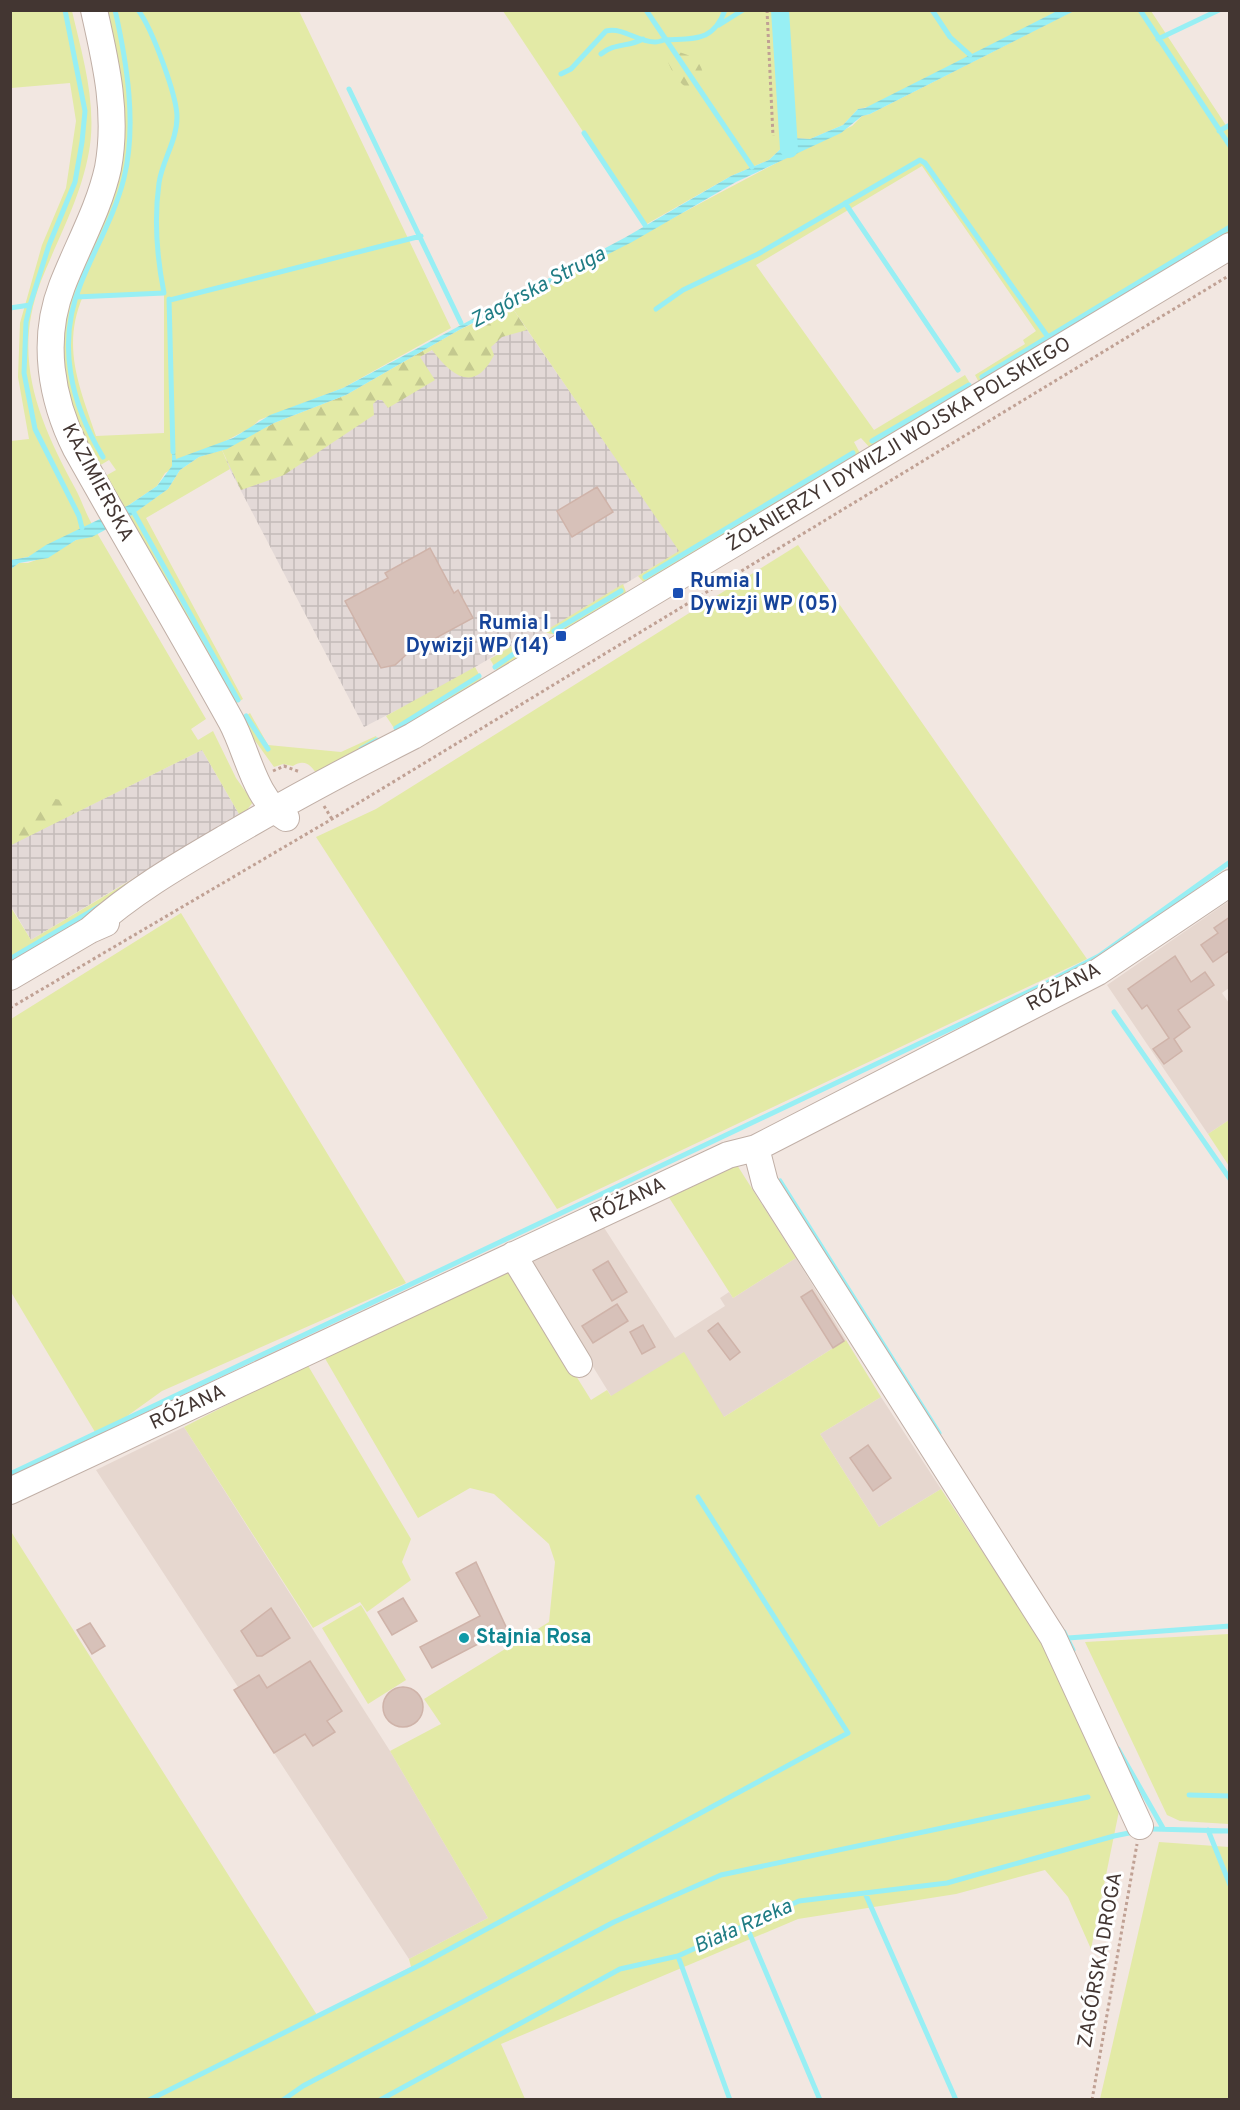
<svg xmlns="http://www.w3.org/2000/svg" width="1240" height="2110" font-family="Overpass,sans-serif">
	<defs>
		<pattern id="industrial-grid" width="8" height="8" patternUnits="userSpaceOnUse" patternTransform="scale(1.5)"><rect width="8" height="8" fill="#e3d9d7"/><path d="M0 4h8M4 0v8" fill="none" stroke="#c4bbb9"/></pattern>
		<pattern id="forest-firs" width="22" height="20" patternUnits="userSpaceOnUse" patternTransform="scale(1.5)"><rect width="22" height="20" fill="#e3eaa6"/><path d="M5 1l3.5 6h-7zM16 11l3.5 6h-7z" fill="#c4c98f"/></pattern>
		<pattern id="water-rules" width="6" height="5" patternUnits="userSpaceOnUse" patternTransform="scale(1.5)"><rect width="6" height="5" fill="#98eff4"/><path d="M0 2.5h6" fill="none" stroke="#84ced2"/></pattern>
	</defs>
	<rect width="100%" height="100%" fill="#f2e7e1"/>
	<!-- residential -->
	<path fill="#e6d7cf" d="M1229,901v87l-7,5 7,10v117l-21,14 -101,-149z
		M603,1226l72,112 50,-32 -5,-8 9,-6 4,6 63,-40 50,82 -122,77 -113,-21 -80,-130 1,-7z
		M881,1397l60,92 -62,38 -59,-93z
		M184,1427l206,324 98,167 -79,41 -135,-206 -40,-63 4,-3 -142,-217z"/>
	<!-- industrial -->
	<path fill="url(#industrial-grid)" d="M512,308l168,243 -156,93 -8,-1 -78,46 -74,38 -139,-267z
		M202,750l37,64 -208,126 -20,-34 -1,-61z"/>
	<!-- grass -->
	<path fill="#e3eaa6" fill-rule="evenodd" d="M11,11h61c10,43 24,89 18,134 -7,49 -31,91 -49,136 -30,77 -2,140 34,207 7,13 10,24 17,36l-64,33 -17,3v-119l18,-2 -11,-62 2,-54 22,-78 24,-57 10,-67 -6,-38 -59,5z
		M102,11h197l152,317 -108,60 -84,32 -7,7 -87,46 -8,13 -34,23 -21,-31 14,-8 -7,-10 -10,6 -23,-38 -15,-57 3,-59 37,-93zM164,295v138l-68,3c-16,-48 -35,-89 -13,-140z
		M503,11h555l-180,94 -20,4 -15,16 -19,8 -14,6 -18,-1 -23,22 -38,16 -86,49z
		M1073,11h78l78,119v108l-248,148 -6,-11 50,-31 -2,-4 13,-9 -114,-165 -166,99 118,165 91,-55 9,15 -103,59 -10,-11 -7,4 7,13 -214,131 -9,-10 41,-25 -168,-245c114,-60 225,-126 341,-180l10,-10 8,-2z
		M222,450l8,19 -84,49 97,181 -12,7 -103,-189 40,-28 12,-19 19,-13z
		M97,533l109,186 -15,10 7,11 15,-9 23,47 17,24 -12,16 -45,23 43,-27 -37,-64 -191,95v-276l8,-6h9l24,-9 24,-14z
		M798,545l289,414 -530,250 -241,-372 60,-28z
		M623,584l3,8 -3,8c-15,9 -63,45 -78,31z
		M517,643l7,1v11l-24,17 -3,-1 -7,-12z
		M475,667l7,13 -2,6 -84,45 -10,-15z
		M250,713l18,32 73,7 35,-16 2,5 -60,35c-6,-10 -13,-18 -25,-10l-10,-2 -9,3 -34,-47z
		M178,852l-2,9 -165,106 -1,-61 21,34z
		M181,913l225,370 -244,108 -64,46 -87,-145v-273z
		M1229,1120v46l-21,-32z
		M737,1165l59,93 -63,40 -65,-102z
		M510,1270l81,130 16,-10 4,6 73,-44 40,65 122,-77 35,57 -61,37 59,93 62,-38 102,154 76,168 -28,138 -23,-52 -23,-27 -89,24 -158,25 -297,125 24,55h-514l-1,-569 307,485 94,-48 -2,-8 79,-41 -98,-167 51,-27 -17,-25 125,-77 6,-60 -6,-18 -55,-50 -24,-6 -52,30 -95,-163z
		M307,1364l104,175 -9,23 9,18 -44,32 -7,-10 -47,26 -129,-201z
		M361,1605l45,75 -38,24 -46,-76z
		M1229,1634v190l-49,-3 -13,-6 -82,-173z
		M1159,1842l70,5v252h-129z"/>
	<!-- forest -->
	<path fill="url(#forest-firs)" d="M678,52c18,4 26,12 26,32l-8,8c-14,-4 -23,-17 -28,-30z
		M511,306l16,24 -25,7 -11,10 3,8c-20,39 -42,21 -62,-5l-12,7 15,23 -47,28 -6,-8h-5l-4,4 1,11 -90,60 -43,15 -19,-40 52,-27 72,-28 113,-65z
		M47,797l22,5 8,10 -66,33v-20z"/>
	<!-- water -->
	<path fill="url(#water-rules)" d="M1057,11h17l-204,103 -8,2 -21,17 -105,49 -104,60 -173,88 -113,65 -72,28 -47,26 -28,8 -19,13 -12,19 -39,28 -37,20 -16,3 -28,18 -29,5 -8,6v-9l17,-3 18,-12 83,-40 28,-19 15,-20v-14h3l1,7 57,-21 37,-23 73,-27 283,-151 105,-61 38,-16 23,-22 18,1 14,-6 19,-8 15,-16 7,-1z"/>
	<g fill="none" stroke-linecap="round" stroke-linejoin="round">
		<!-- stream -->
		<path stroke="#98eff4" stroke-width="5" d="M65,10l20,101 -3,31 -7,40 -26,63 -19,60 -4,17 -2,51 11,56 44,87 3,12
			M646,10l106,157
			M932,10l18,27 20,18
			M1140,10l90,136
			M719,25l24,-15
			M1158,39l61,-29
			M601,54c13,-11 28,-7 42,-15
			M561,74l10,-5 35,-38c18,-4 31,11 49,11 3,0 6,-1 9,-2 29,-2 49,3 61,-30
			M349,89l112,234
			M1219,131l11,-6
			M584,133l61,92
			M845,203l113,167
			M76,297l88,-4c-7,-35 -10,-74 -5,-110 3,-22 18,-42 18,-66 0,-21 -25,-89 -39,-107
			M169,299l4,153
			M170,300l251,-64
			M10,308l20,-3
			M656,309l27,-19 75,-36 162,-94 5,3 123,174
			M982,377l248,-150
			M872,441l97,-56
			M103,457c-32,-53 -47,-114 -22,-174 14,-35 34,-68 43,-105 13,-53 3,-115 -9,-168
			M134,513l104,187
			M645,577l208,-124
			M554,631l67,-40
			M495,667l27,-19
			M246,716l22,33
			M396,728l83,-52
			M361,749l16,-9
			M10,959l90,-53
			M1114,1012l116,167
			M780,1181l159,252
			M10,1474l1033,-489 56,-29 131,-94
			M1064,1632l9,18
			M1068,1638l162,-12
			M1118,1749l45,79
			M1189,1795l41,1
			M1153,1829l77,2
			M1208,1830l22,55
			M865,1893l91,207
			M746,1925l74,175
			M678,1956l52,144
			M149,2100l273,-136 426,-231 -150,-236
			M283,2100l20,-14 311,-164 107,-47 367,-78
			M380,2100l240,-131 58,-13 121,-55 148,-18 167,-47 20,-4"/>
		<!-- canal -->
		<path stroke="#98eff4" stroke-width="18" d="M780,10l9,139"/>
	</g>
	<!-- building -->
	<path fill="#d7c1b9" stroke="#cfb3a9" stroke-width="1.5" d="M597,487l16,25 -41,25 -15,-26z
		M430,548l24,45 4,-3 15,28 -65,35 -13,12 -14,3 -36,-67 43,-23 -3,-5z
		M1230,917v33l-17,12 -12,-17 17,-12 -4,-5z
		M1175,956l16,26 14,-10 9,13 -36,25 12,17 -16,12 8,12 -18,13 -11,-15 16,-11 -22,-33 -5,4 -14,-20z
		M608,1261l19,31 -15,9 -19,-31z
		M812,1290l32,51 -11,7 -32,-51z
		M617,1304l11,17 -35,22 -11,-17z
		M718,1323l22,29 -10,8 -22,-29z
		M643,1325l12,22 -13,7 -12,-22z
		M868,1445l23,33 -18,13 -23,-33z
		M476,1562l31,67 -75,39 -12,-21 60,-31 -24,-43z
		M403,1598l14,23 -25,14 -14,-23z
		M271,1608l19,30 -28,18h-5l-16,-25z
		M90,1623l15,23 -13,8 -15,-24z
		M310,1661l32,50 -15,10 8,11 -22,14 -8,-12 -31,19 -40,-63 25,-15 8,13z
		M383 1707a20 20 0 1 1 40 0a20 20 0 1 1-40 0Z"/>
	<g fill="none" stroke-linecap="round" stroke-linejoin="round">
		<defs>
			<path id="minor" d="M94,10c12,53 24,104 14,158 -9,41 -31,79 -46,118 -21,54 -11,113 14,163 51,91 104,180 155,272 17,31 23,78 55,97
				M90,930c42,-38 89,-65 137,-93 61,-36 123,-69 186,-101l817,-490
				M10,977l80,-47 16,-7
				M756,1148l9,35 288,454 87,189
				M513,1255l66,109
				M10,1491l718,-336 28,-7 342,-176 132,-89"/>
		</defs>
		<!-- minor casing -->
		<use href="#minor" stroke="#c0afa6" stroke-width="28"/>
		<!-- path -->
		<path stroke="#c0a194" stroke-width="3" stroke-dasharray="3 3" stroke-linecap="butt" d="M767,10l6,126
			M273,771l11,-5 16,6
			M324,806l8,13
			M10,1008l322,-189 898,-544
			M1092,2100l45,-256"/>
		<!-- minor -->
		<use href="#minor" stroke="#fff" stroke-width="26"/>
	</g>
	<!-- markers -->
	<g fill="#1a4fb4" stroke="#fff" stroke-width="2">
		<rect x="672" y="587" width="12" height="12" rx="3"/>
		<rect x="555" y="630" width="12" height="12" rx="3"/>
	</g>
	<circle fill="#0f9aa8" stroke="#fff" stroke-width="2" cx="464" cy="1638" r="6"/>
	<g text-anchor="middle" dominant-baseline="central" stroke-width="6" stroke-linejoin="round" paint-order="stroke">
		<!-- street labels -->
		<g font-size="20" fill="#433632" stroke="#fff">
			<text transform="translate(899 445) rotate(-31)">ŻOŁNIERZY I DYWIZJI WOJSKA POLSKIEGO</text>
			<text transform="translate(97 483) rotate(62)">KAZIMIERSKA</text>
			<text transform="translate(1064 988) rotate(-28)">RÓŻANA</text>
			<text transform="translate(628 1201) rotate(-25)">RÓŻANA</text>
			<text transform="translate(188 1408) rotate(-25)">RÓŻANA</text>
			<text transform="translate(1101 1960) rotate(-80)">ZAGÓRSKA DROGA</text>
		</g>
		<!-- transit labels -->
		<g font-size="20" font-weight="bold" fill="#164399" stroke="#fff" text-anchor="start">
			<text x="690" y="582">Rumia I<tspan x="690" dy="23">Dywizji WP (05)</tspan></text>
			<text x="549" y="624" text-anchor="end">Rumia I<tspan x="549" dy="23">Dywizji WP (14)</tspan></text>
		</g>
		<!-- culture labels -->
		<g font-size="20" font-weight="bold" fill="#0d838f" stroke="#fff" text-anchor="start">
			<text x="476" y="1638">Stajnia Rosa</text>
		</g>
		<!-- water labels -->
		<g font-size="21" font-style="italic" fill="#1f7c84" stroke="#fff">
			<text transform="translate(538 288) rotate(-28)">Zagórska Struga</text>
			<text transform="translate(743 1927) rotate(-24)">Biała Rzeka</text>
		</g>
	</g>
	<!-- border -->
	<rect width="1240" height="2110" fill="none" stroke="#433632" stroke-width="24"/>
</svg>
